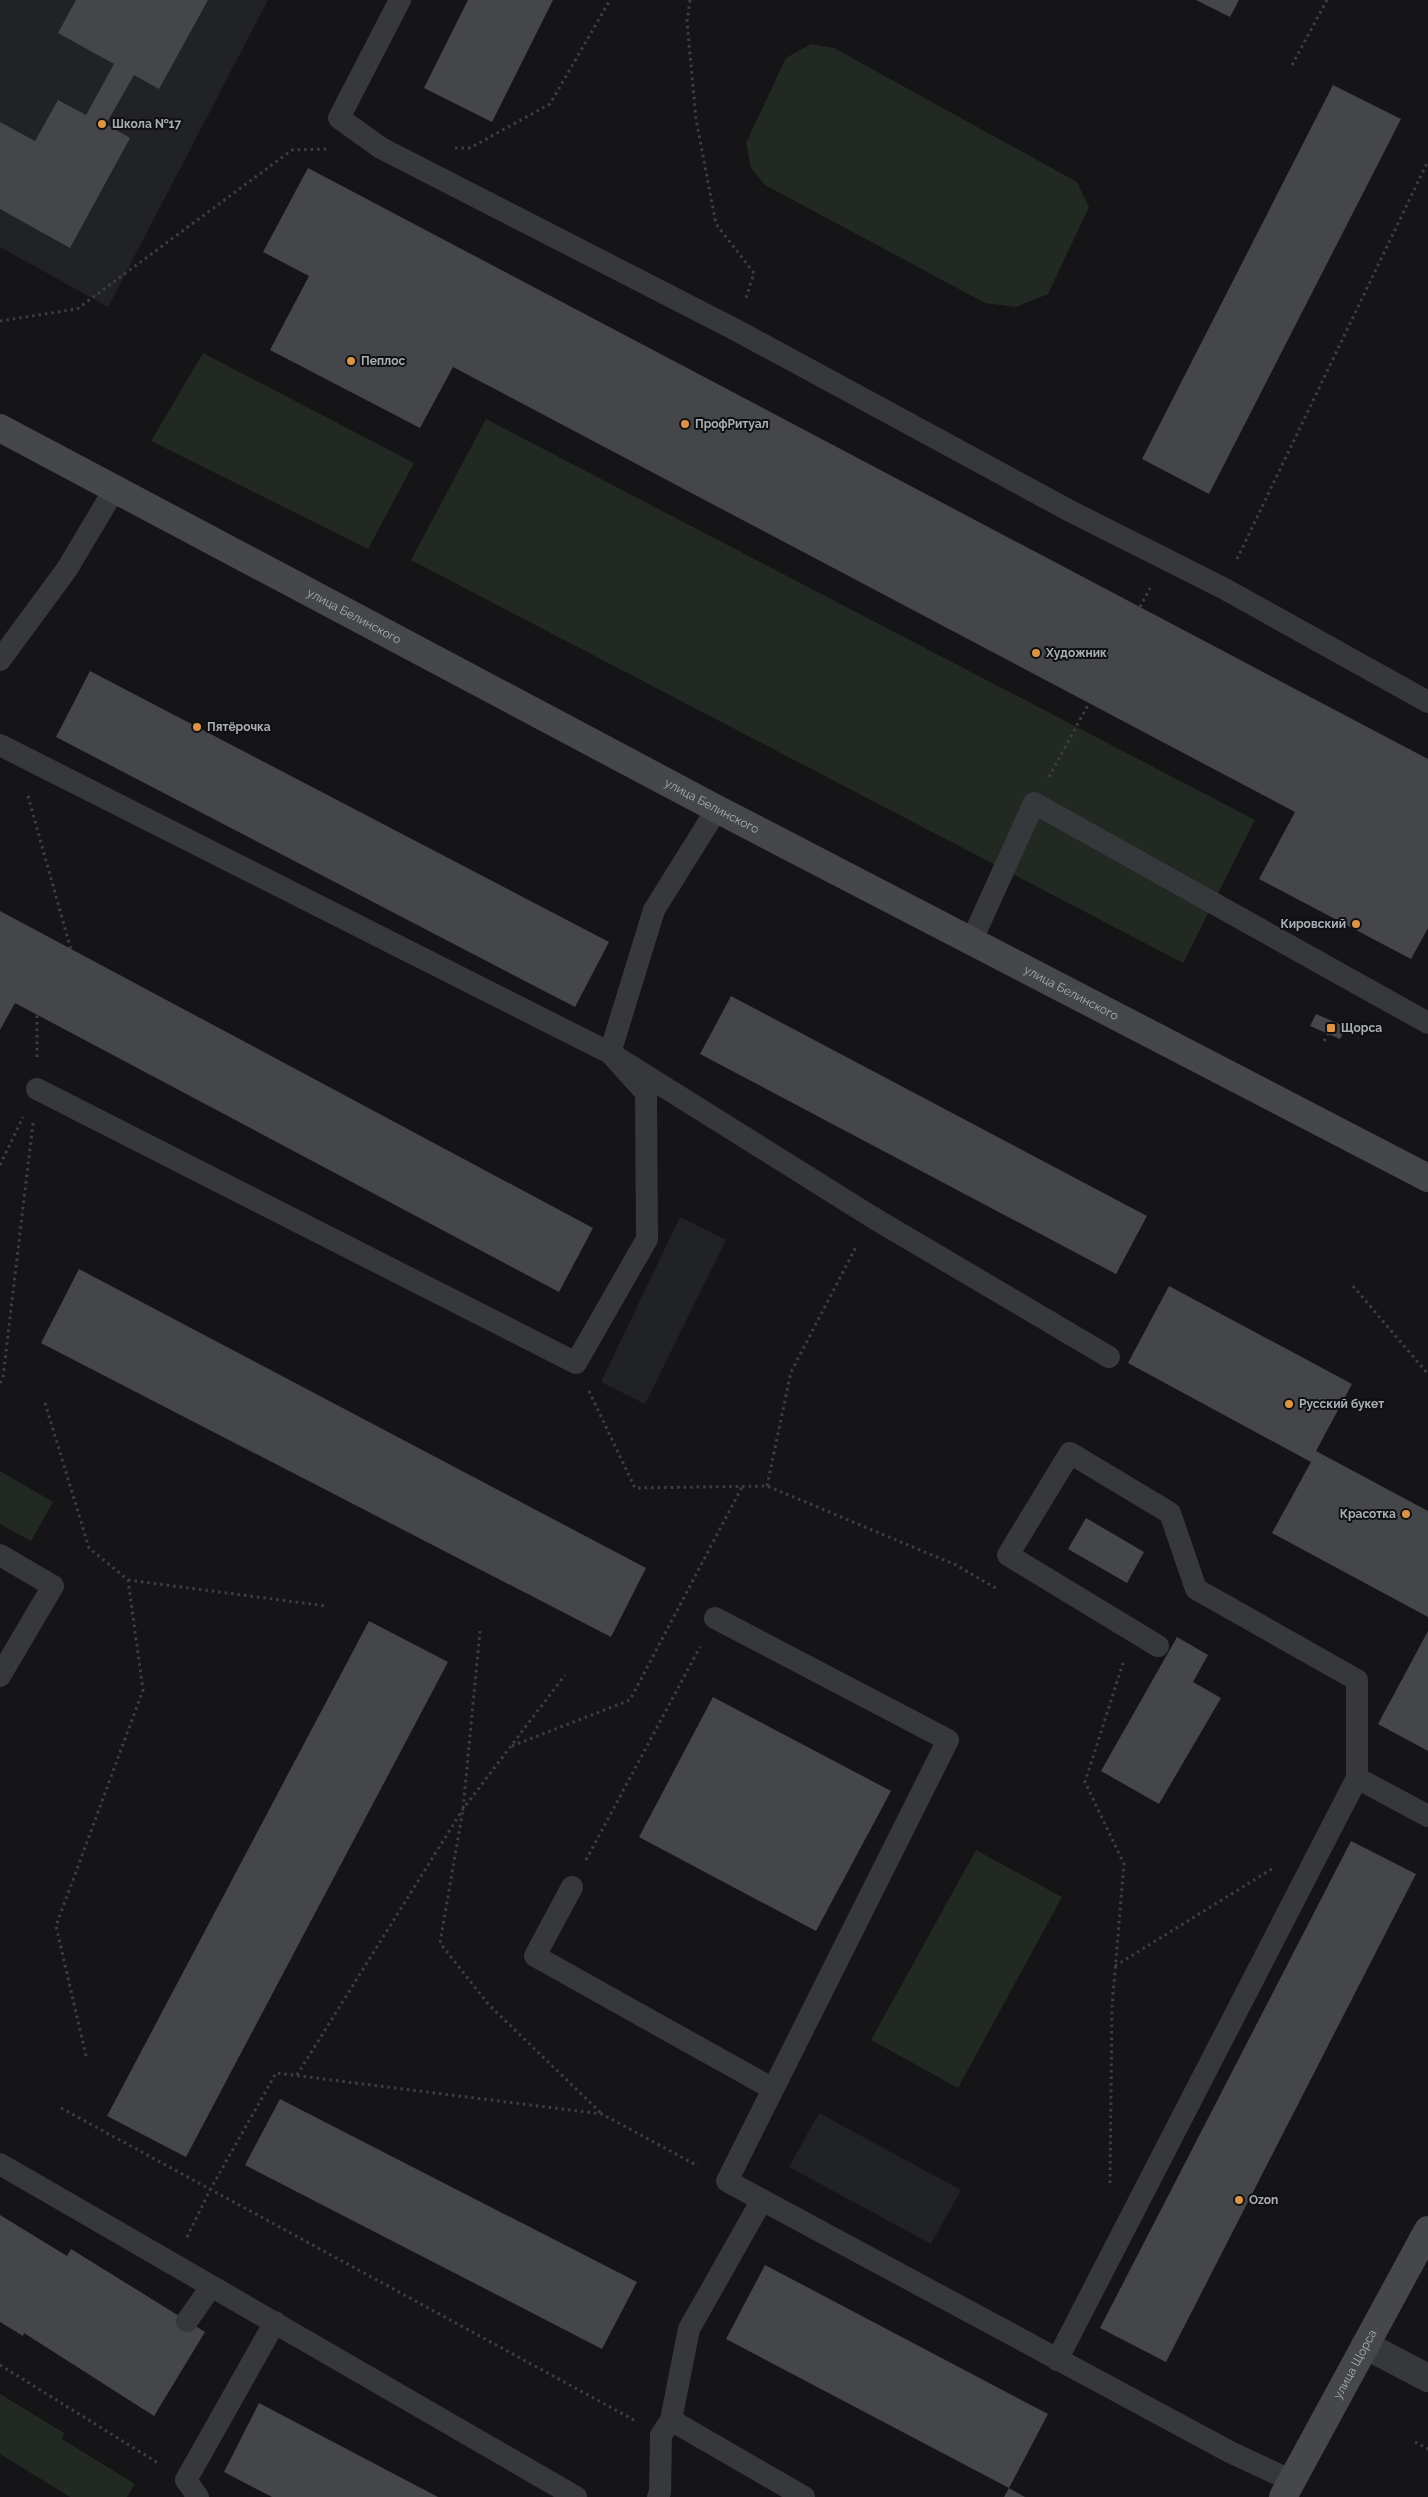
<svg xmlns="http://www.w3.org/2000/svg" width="1428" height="2497" font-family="Raleway,sans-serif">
	<rect width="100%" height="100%" fill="#151517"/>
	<!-- built -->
	<path fill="#212224" d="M0,0h268l-160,307 -108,-60z
		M680,1217l46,23 -81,164 -44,-22z
		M819,2113l142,77 -30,54 -142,-77z"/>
	<!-- green -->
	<path fill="#222822" d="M811,44l23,4 243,134 12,25 -41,87 -32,13 -31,-4 -220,-118 -14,-17 -5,-25 40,-85z
		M203,353l211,110 -46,86 -217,-108z
		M486,419l769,401 -72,143 -772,-403z
		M0,1471l53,31 -22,39 -31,-17z
		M976,1850l86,47 -104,191 -87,-48z
		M0,2394l64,39 -2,6 73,45 -8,13h-57l-70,-43z"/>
	<!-- building -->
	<path fill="#444649" d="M76,0h132l-49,89 -25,-14 -28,49 24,14 -60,110 -70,-39v-87l35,19 23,-41 28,15 28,-51 -56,-31z
		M468,0h85l-61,122 -68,-34z
		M1196,0h43l-9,17z
		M1333,85l68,34 -192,375 -67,-35z
		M308,168l1120,591v169l-17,31 -152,-80 36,-67 -842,-445 -33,61 -150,-78 39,-74 -46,-24z
		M90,671l519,271 -34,65 -519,-270z
		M0,911l593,317 -34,64 -544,-289 -15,27z
		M731,996l416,220 -31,58 -416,-220z
		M1316,1014l30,13 -6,12 -30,-13z
		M79,1269l567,299 -35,69 -570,-294z
		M1169,1286l183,98 -36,67 112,60v106l-156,-84 39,-71 -183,-99z
		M1086,1518l58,34 -17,31 -59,-34z
		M369,1621l79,41 -262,495 -79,-41z
		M1428,1631v120l-50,-27z
		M1177,1637l31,18 -15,27 28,16 -62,106 -58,-33z
		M713,1697l178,94 -75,140 -177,-94z
		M1351,1841l65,33 -250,488 -66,-34z
		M280,2099l357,183 -35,67 -357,-184z
		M0,2215l67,41 4,-7 134,83 -51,84 -130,-83 -1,3 -23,-14z
		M765,2265l283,149 -39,74 -283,-149z
		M259,2403l179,94h-166l-48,-25z
		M1009,2488l16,9h-21z"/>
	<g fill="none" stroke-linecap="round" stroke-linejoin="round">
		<!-- path -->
		<path stroke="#3d3f42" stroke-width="3" stroke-dasharray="2.5 4" stroke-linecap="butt" d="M690,0l-3,22 9,97 20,105 38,49 -8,25
			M1292,65l35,-65
			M455,148h15l80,-44 60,-104
			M0,321l77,-12 215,-159 34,-1
			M1237,559l191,-398
			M1140,607l10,-19
			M1049,777l40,-74
			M28,796l43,154
			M1324,1041l7,-13
			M37,1057v-42
			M0,1165l23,-48
			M1353,1286l75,88
			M0,1383l3,-6 30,-254
			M589,1391l46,97 132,-2 189,79 43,25
			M45,1403l44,145 39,32 15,110 -87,236 31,134
			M767,1486l24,-114 66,-127
			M128,1580l198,26
			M480,1631l-17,178 -23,134 49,62 112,108
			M512,1746l118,-46 112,-213
			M586,1860l114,-213
			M1115,1966l160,-99
			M297,2075l166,-266 102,-134
			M61,2108l573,312
			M1110,2183l2,-176 12,-143 -39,-82 38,-119
			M187,2237l23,-47 66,-117 326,41 96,52
			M0,2365l158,98
			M1415,2442l13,7"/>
		<!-- lane -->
		<path stroke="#37383b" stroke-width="22" d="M400,0l-61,118 42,30 355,182 334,181 153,77 205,114
			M0,660l67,-91 47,-79
			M0,745l610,308 36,40 1,146 -71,124 -539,-274
			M717,809l-63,101 -44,143 262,164 237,140
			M971,942l63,-139 394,220
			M0,1555l53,31 -53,90
			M715,1618l233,122 -221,441 35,19
			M1158,1646l-150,-91 62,-102 100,60 26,76 161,91v98l71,38
			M572,1887l-37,69 238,133
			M0,2164l576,333
			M187,2321l24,-34
			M1057,2360l300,-582
			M671,2420l133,77
			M198,2497l-12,-17 89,-158
			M658,2497l2,-5 1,-57 10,-15 18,-91 73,-129 468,252 62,29"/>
		<!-- street -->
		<path stroke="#37383b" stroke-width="28" d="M1365,2345l63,33"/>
		<!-- secondary -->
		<g stroke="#45474b" stroke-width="28">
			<path id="s1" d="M0,428l717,381 711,369"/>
			<path id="s2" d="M1283,2497l145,-267"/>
		</g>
	</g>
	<!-- markers -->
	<g fill="#de9446" stroke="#101012" stroke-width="2">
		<circle cx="102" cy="124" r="5"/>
		<circle cx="351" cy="361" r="5"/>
		<circle cx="685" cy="424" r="5"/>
		<circle cx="1036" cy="653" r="5"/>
		<circle cx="197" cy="727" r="5"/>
		<circle cx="1356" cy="924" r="5"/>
		<rect x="1326" y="1023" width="10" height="10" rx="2.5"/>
		<circle cx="1289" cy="1404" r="5"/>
		<circle cx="1406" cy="1514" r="5"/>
		<circle cx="1239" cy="2200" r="5"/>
	</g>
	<g text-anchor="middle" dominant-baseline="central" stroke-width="4" stroke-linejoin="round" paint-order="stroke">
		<!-- poi labels -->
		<g font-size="12" font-weight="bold" fill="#a8aeb5" stroke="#101012" text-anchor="start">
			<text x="112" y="124">Школа №17</text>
			<text x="361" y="361">Пеплос</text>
			<text x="695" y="424">ПрофРитуал</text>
			<text x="1046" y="653">Художник</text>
			<text x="207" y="727">Пятёрочка</text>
			<text x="1346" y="924" text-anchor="end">Кировский</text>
			<text x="1341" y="1028">Щорса</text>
			<text x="1299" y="1404">Русский букет</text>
			<text x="1396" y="1514" text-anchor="end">Красотка</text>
			<text x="1249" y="2200">Ozon</text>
		</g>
		<!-- street labels -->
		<g font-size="12" fill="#a8aeb5" stroke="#101012">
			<text stroke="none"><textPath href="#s1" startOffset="401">улица Белинского</textPath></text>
			<text stroke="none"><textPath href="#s1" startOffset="806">улица Белинского</textPath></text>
			<text stroke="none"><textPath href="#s1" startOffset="1211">улица Белинского</textPath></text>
			<text stroke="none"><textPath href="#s2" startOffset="151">улица Щорса</textPath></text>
		</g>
	</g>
</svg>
